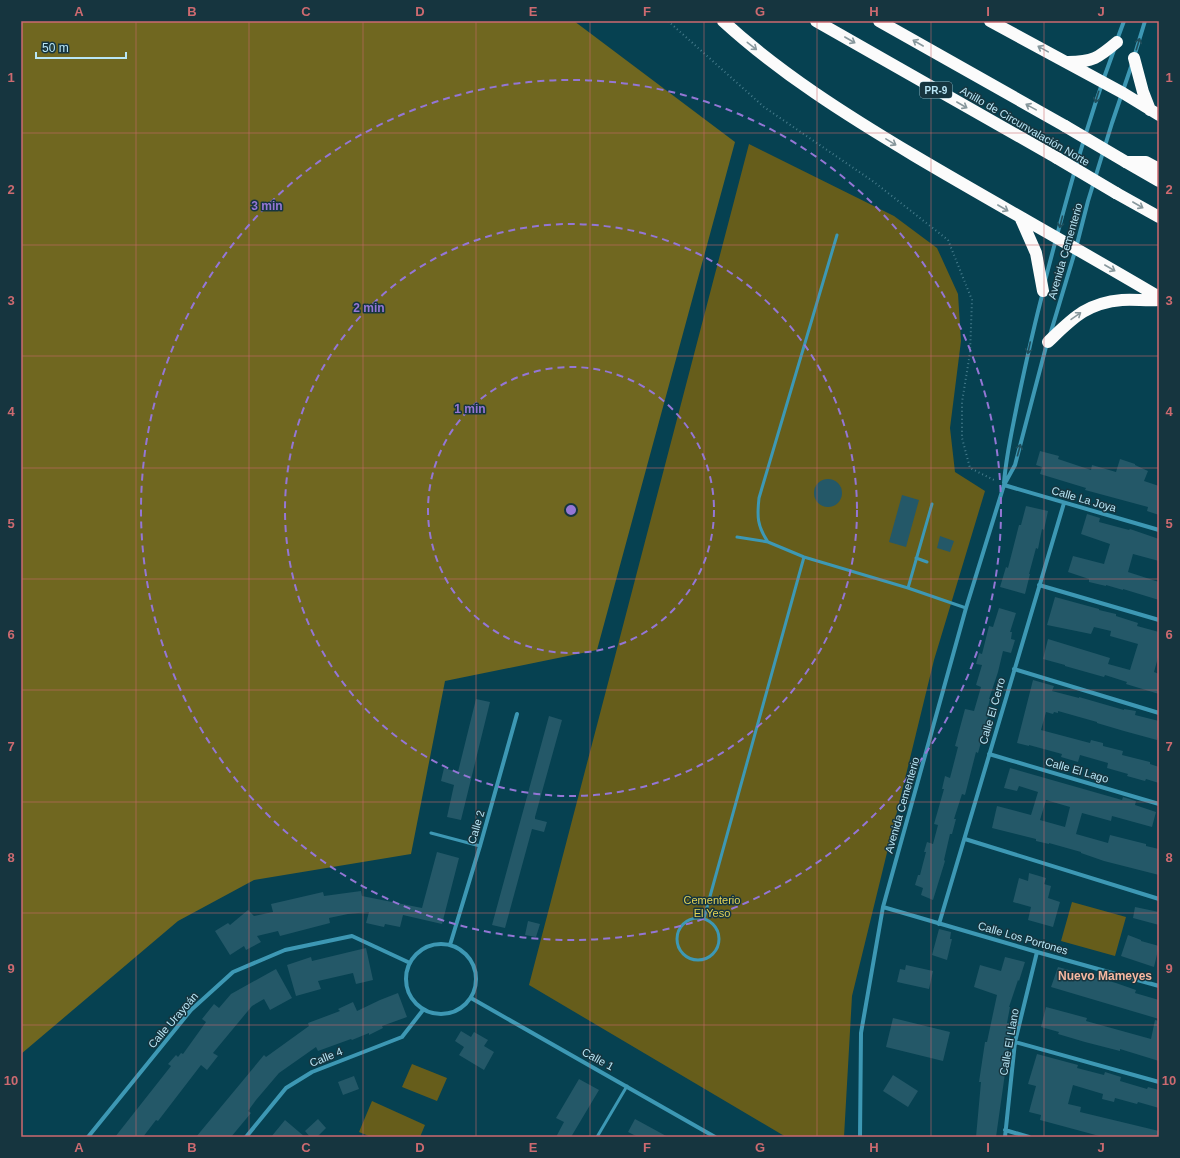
<svg xmlns="http://www.w3.org/2000/svg" width="1180" height="1158" font-family="Helvetica,sans-serif">
	<rect width="100%" height="100%" fill="#064151"/>
	<!-- green -->
	<path fill="#665d1b" d="M749,144l145,72 43,32 21,46 3,47 -11,87 5,44 30,19 -51,169 -82,336 -8,141h-58l-257,-152z
		M1072,902l54,15 -11,39 -54,-15z
		M412,1064l35,14 -10,23 -35,-14z
		M372,1101l53,24 -5,12h-49l-12,-5z"/>
	<!-- forest -->
	<path fill="#706720" d="M21,21h553l161,121 -138,508 -152,31 -34,173 -157,26 -76,41 -157,133z"/>
	<!-- building -->
	<path fill="#245868" fill-rule="evenodd" d="M1040,451l19,5 -1,3 33,11 1,-5 24,7 4,-13 15,5v1l13,6 -4,10 15,5v29l-12,-4 1,-4 -63,-17 1,-2 -46,-14 2,-7 -6,-2z
		M814 493a14 14 0 1 1 28 0a14 14 0 1 1-28 0Z
		M902,495l17,5 -13,47 -17,-5z
		M1026,506l22,5 -4,19 -2,-1 -4,20 -2,-1 -7,26h1l-5,20 -25,-7 6,-20 2,1 11,-43h2z
		M1087,514l13,4 -1,4 30,8 1,-1 29,10v22l-26,-7 -5,18 31,10v18l-36,-11v1l-17,-5v1l-17,-4v-3l-21,-7 5,-16 31,8 6,-20 -29,-10z
		M940,536l14,5 -4,11 -13,-4z
		M1055,597l44,12v1l17,4v2l22,7 -1,3 22,6v22l-5,18 5,2v20l-33,-10 1,-2 -22,-7 -1,2 -39,-11v-1l-22,-6 5,-20 62,19 -2,6 22,6 8,-26 -28,-8 1,-5 -17,-4 -3,7 -44,-9z
		M999,608l17,5 -6,19h2l-1,7 4,1 -4,13 -8,-2 -5,21 -9,27h1l-4,16 2,1 -5,19 -5,18 -2,-1 -11,43 -3,-1 -8,25h2l-4,15h-2l-6,26 1,1 -12,39 -12,-5 2,-7 -8,-3 3,-10h2l6,-23h-2l3,-10 6,2 5,-19 -4,-1 10,-35h-2l3,-13 5,2 8,-31 -3,-1 10,-37 9,2 7,-24 -5,-2 6,-20 -6,-1 3,-11 3,1 7,-28 4,1z
		M1033,680l21,6 -2,5 27,7v-1l45,13v-1l12,2 -1,4 24,6v11l-2,8 -33,-9 -27,-8v-1l-39,-11v2l-4,-1 -1,2 -7,-2 -5,18 49,13 1,-3 12,3v3l20,5 -1,4 28,7v2l9,3v16l-13,-4 -1,2 -18,-5 1,-2 -21,-6 1,-5 -28,-8 -2,7 -17,-5 1,-3 -33,-9v1l-12,-3z
		M476,699l14,3 -29,118 -14,-3 7,-32 -13,-4 3,-13 14,4z
		M549,716l13,4 -27,97v2l12,3 -3,10 -12,-3 -27,99 -13,-3z
		M1010,768l112,32 1,-3 13,4 -1,4 21,7 -4,15 -40,-11 -1,5 -29,-8 -6,21 32,9 2,-8 36,9v2l13,3v26l-55,-14 -23,-8v-1l-32,-9v1l-13,-3v-2l-44,-11 5,-22 34,9 7,-23 -19,-6 -2,5 -13,-3zM1046,800l24,7 -5,20 -25,-7z
		M437,852l22,6 -17,66 -39,-9 -3,12 -15,-3 -1,3 -18,-4 3,-11 -21,2 -19,4 1,5 -50,13 -2,-5 -21,5 4,6 -15,8 -2,-4 -14,9 -15,-24 13,-8 2,2 18,-15 6,6 19,-4 -2,-8 52,-12 1,4 37,-5 1,5 60,12z
		M1029,873l17,5 -2,6 7,2 -3,12 12,4 -7,25 -25,-7 3,-13 -18,-5 6,-24 9,3z
		M1135,907l24,5v13l-26,-7z
		M528,921l12,3 -4,13 -11,-2z
		M939,929l12,3 -1,7h2l-5,21 -15,-5z
		M1128,935l13,5v1l18,5 -5,21 -33,-11z
		M366,948l7,32 -17,4 -3,-11 -35,8 3,8 -25,7 -9,-31 24,-8 1,4z
		M1005,957l20,5 -6,19 -1,-1 -9,27h1l-3,16 5,1 -16,113h-20l5,-55h-2l6,-40h2l10,-47 -23,-8 6,-22 21,6z
		M906,965l27,6 -4,18 -32,-7 3,-13 5,1z
		M1058,967l58,16 20,7 -1,3 24,7v19l-108,-32z
		M276,969l16,29 -22,12 -6,-11 -12,7 -39,47 5,3 -11,14 -6,-5 -43,56 -2,-1 -13,17h-28l56,-71 -3,-2 8,-9 2,2 3,-4 2,1 23,-32 -4,-3 12,-15 5,4 12,-14z
		M398,993l9,24 -25,9 1,2 -14,7v-2l-17,7 -1,-1 -33,12 -2,-4 -37,26 -23,27 -8,11 3,2 -20,24h-35l68,-82 2,2 43,-31 -1,-3 32,-12 -2,-2 15,-7 4,9 23,-11z
		M1046,1007l41,11 -1,3 65,18 4,-19 4,1v40l-39,-12v2l-35,-9 -27,-8 1,-2 -18,-5z
		M893,1018l57,14 -7,29 -57,-14z
		M461,1031l10,6 3,-5 14,8 -4,6 10,6 -10,18 -25,-15 5,-8 -9,-6z
		M1037,1054l41,11 -1,3 27,7 1,-3 16,5 -1,4 27,8 1,-2 11,3v18l-21,-6 -1,2 -22,-6 -1,4 -12,-3 1,-5 -30,-9 -5,19 13,3 -1,5 79,19v6h-56l-63,-17 1,-5 -12,-3 7,-26 -8,-2z
		M893,1075l25,16 -10,16 -25,-16z
		M354,1076l5,13 -16,6 -5,-13z
		M579,1079l20,11 -28,47h-15l8,-15 -8,-4z
		M318,1119l8,9 -9,9h-7l-5,-6z
		M635,1119l33,18h-30l-10,-5z
		M285,1120l20,17h-34z"/>
	<g fill="none" stroke-linecap="round" stroke-linejoin="round">
		<!-- path -->
		<path stroke="#457b8b" stroke-width="2" stroke-dasharray="1 3" stroke-linecap="butt" d="M668,21l96,86 110,75 74,58 24,60 -2,53 -8,49v36l8,30 26,13"/>
		<!-- service -->
		<path stroke="#3d98b4" stroke-width="3" d="M737,537l31,5 36,15 104,31 58,20
			M768,542c-11,-16 -11,-26 -9,-44l78,-263
			M916,558l11,4
			M908,588l24,-84
			M431,833l49,13
			M677 939a21 21 0 1 1 42 0a21 21 0 1 1-42 0Z
			M704,918l100,-361
			M597,1137l30,-51"/>
		<!-- minor -->
		<path stroke="#3d98b4" stroke-width="4" d="M1117,40l7,-19
			M1134,57l11,-36
			M1045,281c20,-77 41,-156 69,-231
			M1050,335l26,-87 12,-47 24,-78 20,-59
			M1004,483c2,-27 8,-52 13,-78 8,-38 16,-76 26,-113
			M1004,485l155,45
			M1039,585l120,35
			M1014,669l145,44
			M989,754l170,50
			M965,839l194,60
			M883,907l154,45 122,34
			M939,924l125,-421
			M406 979a35 35 0 1 1 70 0a35 35 0 1 1-70 0Z
			M450,945l30,-99 37,-132
			M471,998l244,139
			M1015,1042l144,40
			M1005,1130l24,7
			M88,1137l103,-127 42,-38 52,-22 67,-14 58,27
			M246,1137l40,-49 26,-16 90,-35 21,-27
			M860,1137l1,-104 22,-126 83,-299 38,-123 11,-20 32,-122
			M1005,1137l10,-95 22,-90"/>
		<!-- motorway -->
		<path stroke="#fbfbfb" stroke-width="12" d="M723,21c58,53 125,95 192,135 81,48 163,93 244,141
			M816,21l241,137
			M879,21l186,105
			M990,21l133,72 36,22
			M1134,58l9,34 7,18
			M1068,62c25,0 30,-4 49,-20
			M1126,162l33,19
			M1128,162h18l13,7
			M1116,193l43,24
			M1021,219l15,34 7,38
			M1048,342c24,-23 38,-39 74,-42 12,-1 24,1 37,0"/>
		<!-- motorway-bridge -->
		<path stroke="#fbfbfb" stroke-width="12" d="M1065,126l61,36
			M1057,158l59,35"/>
	</g>
	<!-- one-way arrows -->
	<defs><path id="oneway-shaft" d="M-6 0H5M1.5-3L5.5 0L1.5 3" fill="none" stroke-width="1.6" stroke-linecap="round" stroke-linejoin="round"/></defs>
	<g stroke="#88989d">
		<use href="#oneway-shaft" transform="translate(850 40) rotate(30)"/>
		<use href="#oneway-shaft" transform="translate(918 43) rotate(-150)"/>
		<use href="#oneway-shaft" transform="translate(752 46) rotate(38)"/>
		<use href="#oneway-shaft" transform="translate(1043 49) rotate(-151)"/>
		<use href="#oneway-shaft" transform="translate(962 105) rotate(30)"/>
		<use href="#oneway-shaft" transform="translate(1031 107) rotate(-151)"/>
		<use href="#oneway-shaft" transform="translate(891 142) rotate(31)"/>
		<use href="#oneway-shaft" transform="translate(1138 205) rotate(30)"/>
		<use href="#oneway-shaft" transform="translate(1003 208) rotate(30)"/>
		<use href="#oneway-shaft" transform="translate(1110 268) rotate(30)"/>
		<use href="#oneway-shaft" transform="translate(1076 316) rotate(-35)"/>
	</g>
	<g stroke="#204e5c">
		<use href="#oneway-shaft" transform="translate(1138 44) rotate(-73)"/>
		<use href="#oneway-shaft" transform="translate(1097 97) rotate(107)"/>
		<use href="#oneway-shaft" transform="translate(1061 222) rotate(104)"/>
		<use href="#oneway-shaft" transform="translate(1029 348) rotate(102)"/>
		<use href="#oneway-shaft" transform="translate(1019 450) rotate(-75)"/>
	</g>
	<!-- grid -->
	<path fill="none" stroke="#cc6a70" stroke-width="1" stroke-opacity="0.55" d="M136,21v1116M249,21v1116M363,21v1116M476,21v1116M590,21v1116M704,21v1116M817,21v1116M931,21v1116M1044,21v1116M21,133h1138M21,245h1138M21,356h1138M21,468h1138M21,579h1138M21,690h1138M21,802h1138M21,913h1138M21,1025h1138"/>
	<!-- distance rings -->
	<g fill="none" stroke="#9476d5" stroke-width="2" stroke-dasharray="7 5">
		<circle cx="571" cy="510" r="143"/>
		<circle cx="571" cy="510" r="286"/>
		<circle cx="571" cy="510" r="430"/>
	</g>
	<g text-anchor="middle" dominant-baseline="central" stroke-width="3" stroke-linejoin="round" paint-order="stroke">
		<!-- shield labels -->
		<rect fill="#16353f" stroke="#88b1bf" stroke-width="1" x="920" y="82" width="32" height="16" rx="3"/>
		<g font-size="10" font-weight="bold" fill="#b9e6f6">
			<text x="936" y="90">PR-9</text>
		</g>
		<!-- street labels -->
		<g font-size="11" fill="#b9e6f6" stroke="#16353f">
			<text transform="translate(1025 126) rotate(30)">Anillo de Circunvalación Norte</text>
			<text transform="translate(1065 251) rotate(-74)">Avenida Cementerio</text>
			<text transform="translate(1084 499) rotate(16)">Calle La Joya</text>
			<text transform="translate(992 711) rotate(-74)">Calle El Cerro</text>
			<text transform="translate(1077 770) rotate(16)">Calle El Lago</text>
			<text transform="translate(902 805) rotate(-74)">Avenida Cementerio</text>
			<text transform="translate(476 827) rotate(-74)">Calle 2</text>
			<text transform="translate(1023 938) rotate(16)">Calle Los Portones</text>
			<text transform="translate(173 1020) rotate(-49)">Calle Urayoán</text>
			<text transform="translate(1009 1042) rotate(-80)">Calle El Llano</text>
			<text transform="translate(326 1057) rotate(-22)">Calle 4</text>
			<text transform="translate(598 1059) rotate(29)">Calle 1</text>
		</g>
		<!-- park labels -->
		<g font-size="11" fill="#e3d255" stroke="#16353f">
			<text x="712" y="900">Cementerio<tspan x="712" dy="13">El Yeso</tspan></text>
		</g>
		<!-- neighbourhood labels -->
		<g font-size="12" font-weight="bold" fill="#f7b8a1" stroke="#16353f">
			<text x="1105" y="976">Nuevo Mameyes</text>
		</g>
	</g>
	<circle cx="571" cy="510" r="6" fill="#9476d5" stroke="#16353f" stroke-width="2"/>
	<g font-size="12" text-anchor="middle" font-weight="bold" fill="#9476d5" stroke="#16353f" stroke-width="3" stroke-linejoin="round" paint-order="stroke">
		<text x="267" y="210">3 min</text>
		<text x="369" y="312">2 min</text>
		<text x="470" y="413">1 min</text>
	</g>
	<!-- border -->
	<rect width="1180" height="1158" fill="none" stroke="#16353f" stroke-width="44"/>
	<!-- scale -->
	<path d="M36 52v6h90v-6" fill="none" stroke="#b9e6f6" stroke-width="2"/>
	<text x="42" y="52" font-size="12" fill="#b9e6f6" stroke="#16353f" stroke-width="3" paint-order="stroke">50 m</text>
	<rect x="22" y="22" width="1136" height="1114" fill="none" stroke="#cc6a70" stroke-width="1.5"/>
	<g font-size="13" text-anchor="middle" font-weight="bold" fill="#cc6a70">
		<text x="79" y="16">A</text>
		<text x="192" y="16">B</text>
		<text x="306" y="16">C</text>
		<text x="420" y="16">D</text>
		<text x="533" y="16">E</text>
		<text x="647" y="16">F</text>
		<text x="760" y="16">G</text>
		<text x="874" y="16">H</text>
		<text x="988" y="16">I</text>
		<text x="1101" y="16">J</text>
		<text x="11" y="82">1</text>
		<text x="1169" y="82">1</text>
		<text x="11" y="194">2</text>
		<text x="1169" y="194">2</text>
		<text x="11" y="305">3</text>
		<text x="1169" y="305">3</text>
		<text x="11" y="416">4</text>
		<text x="1169" y="416">4</text>
		<text x="11" y="528">5</text>
		<text x="1169" y="528">5</text>
		<text x="11" y="639">6</text>
		<text x="1169" y="639">6</text>
		<text x="11" y="751">7</text>
		<text x="1169" y="751">7</text>
		<text x="11" y="862">8</text>
		<text x="1169" y="862">8</text>
		<text x="11" y="973">9</text>
		<text x="1169" y="973">9</text>
		<text x="11" y="1085">10</text>
		<text x="1169" y="1085">10</text>
		<text x="79" y="1152">A</text>
		<text x="192" y="1152">B</text>
		<text x="306" y="1152">C</text>
		<text x="420" y="1152">D</text>
		<text x="533" y="1152">E</text>
		<text x="647" y="1152">F</text>
		<text x="760" y="1152">G</text>
		<text x="874" y="1152">H</text>
		<text x="988" y="1152">I</text>
		<text x="1101" y="1152">J</text>
	</g>
</svg>
